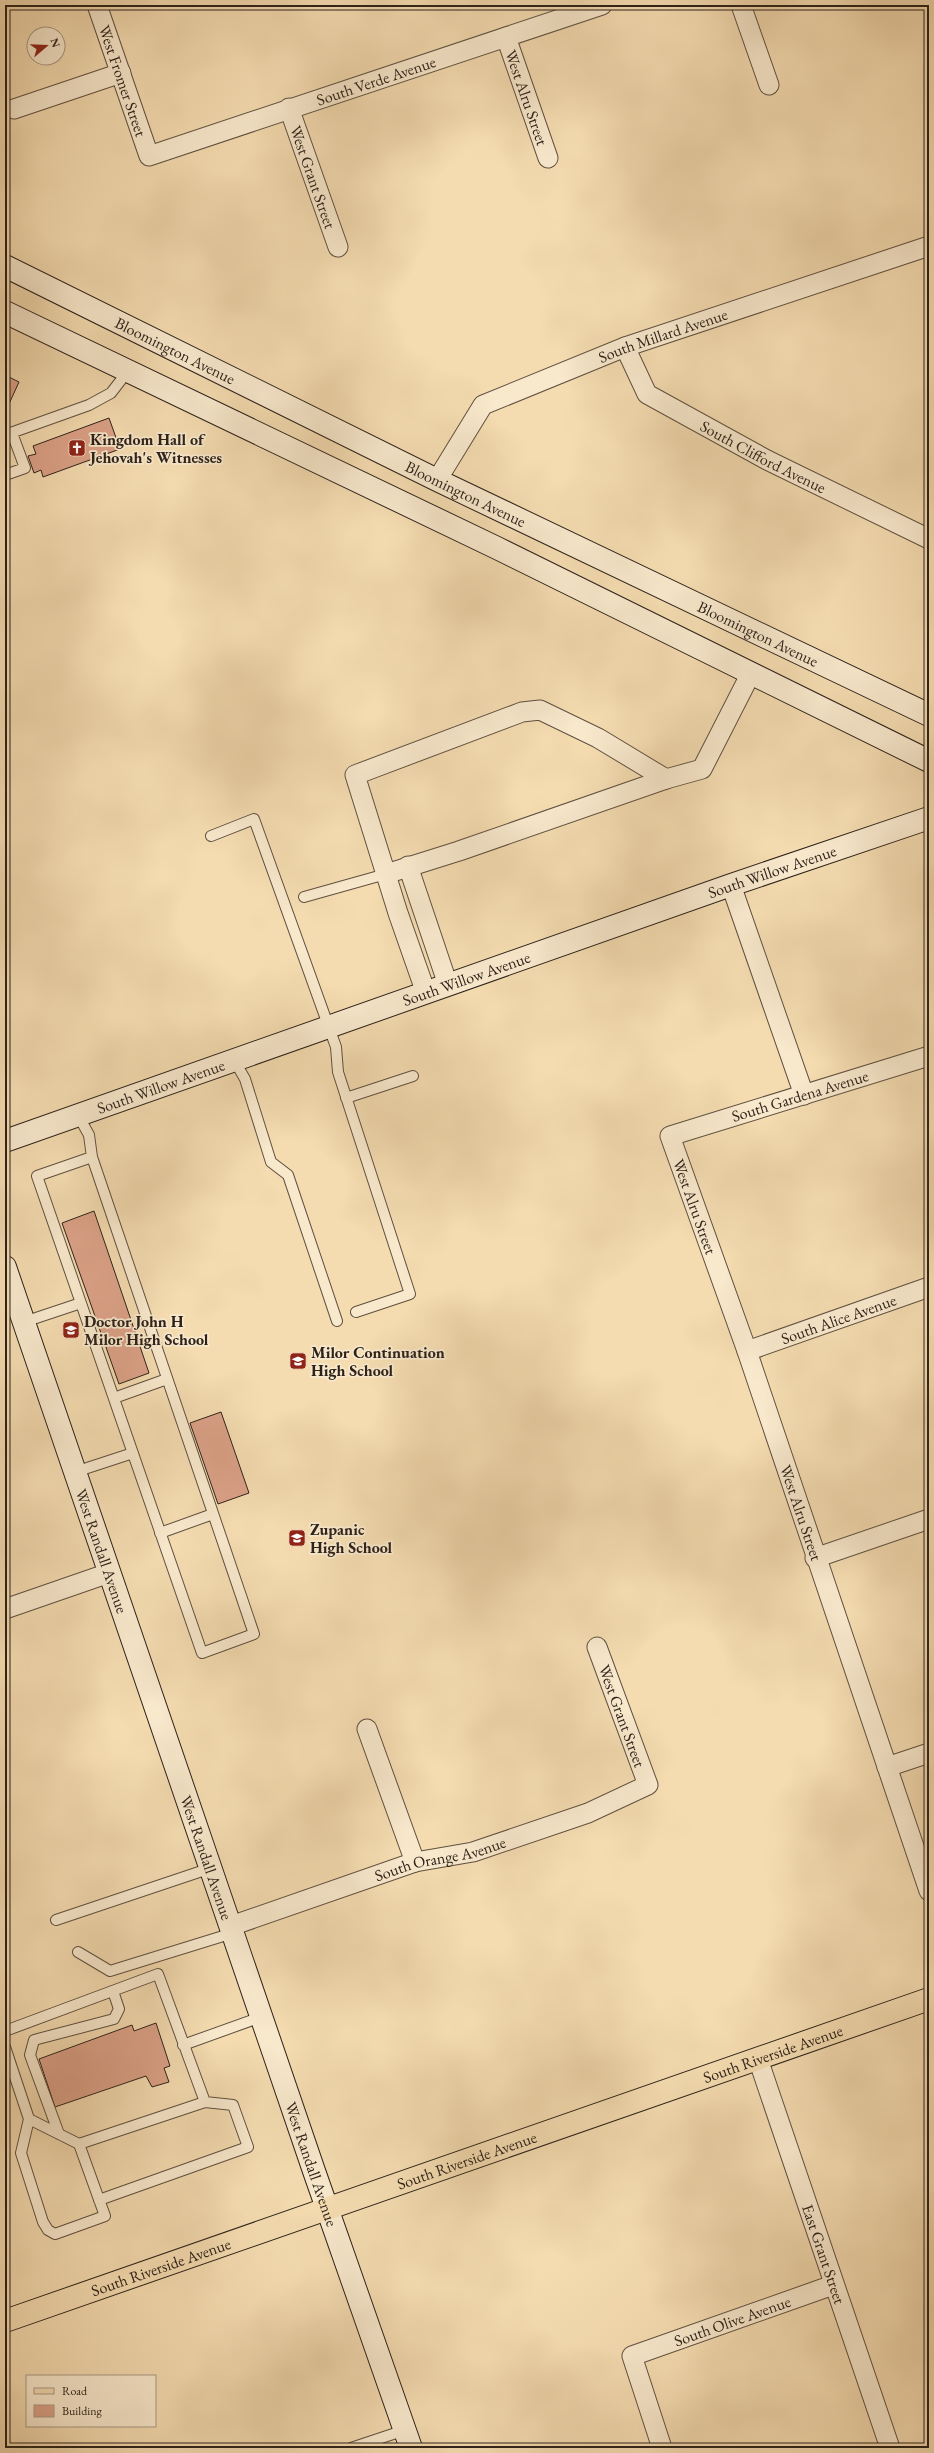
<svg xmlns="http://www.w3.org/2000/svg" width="934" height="2453" font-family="'EB Garamond',serif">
	<rect width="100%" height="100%" fill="#f4dbb0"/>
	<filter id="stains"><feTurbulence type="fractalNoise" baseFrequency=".005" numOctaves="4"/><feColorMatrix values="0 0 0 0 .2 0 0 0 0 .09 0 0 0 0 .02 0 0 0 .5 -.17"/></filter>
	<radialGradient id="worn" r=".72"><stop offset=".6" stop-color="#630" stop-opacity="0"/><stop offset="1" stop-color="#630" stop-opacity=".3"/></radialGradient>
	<!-- building -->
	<path fill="#dba187" stroke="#2d221a" d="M5,375l14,7 -11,24 -3,-1z
		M109,418l11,31 -77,28 -2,-7 -7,3 -6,-17 8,-2 -3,-8z
		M94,1211l55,162 -30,11 -57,-161z
		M221,1412l28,81 -31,11 -28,-81z
		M156,2023l14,43 -6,2 5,14 -17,5 -6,-11 -91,31 -16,-48 93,-34 2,6z"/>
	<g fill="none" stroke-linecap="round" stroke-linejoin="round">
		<defs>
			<path id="lane" d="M5,435l84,-30 22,-12 17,-22
				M5,475l20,-7 -13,-35
				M211,836l43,-17 82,228 2,25 72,222 -54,18
				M304,897l82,-23
				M234,1060l11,19 26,83 17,13 49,146
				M346,1098l67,-22
				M78,1115l11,20 3,22 162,477 -52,19 -165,-477 55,-19
				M24,1322l57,-19
				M114,1398l53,-19
				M75,1472l58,-19
				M160,1533l53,-19
				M56,1920l155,-52
				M78,1952l32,19 123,-38
				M5,2031l153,-57 47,128
				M183,2045l78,-28
				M5,2047l24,72 -8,34 22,69 5,8 7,4 50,-18 -26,-72 -50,-25
				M59,2134l-29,-79 4,-15 80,-21 5,-10 -6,-18
				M79,2144l126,-42 28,3 15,42 -149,53
				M351,2448l54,-18"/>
			<g id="street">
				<path id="s1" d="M97,5l52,151 453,-151"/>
				<path d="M741,5l28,80"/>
				<path id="s2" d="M506,37l42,121"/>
				<path id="s3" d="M289,108l49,139"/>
				<path d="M14,109l107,-36"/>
				<path id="s4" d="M625,347l22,47 120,66 162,79"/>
				<path id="s5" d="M437,480l46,-75 142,-58 304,-101"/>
				<path d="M408,866l40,119"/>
				<path d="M386,874l73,-23 207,-72 36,-10 49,-96"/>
				<path d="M731,885l73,210"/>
				<path d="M426,993l-28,-80 -43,-138 167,-63 18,-2 58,28 68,41"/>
				<path id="s6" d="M929,1056l-259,80 77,215 182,540"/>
				<path id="s7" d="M747,1351l182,-64"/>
				<path d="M815,1558l114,-39"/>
				<path d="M5,1609l104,-36"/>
				<path d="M367,1729l48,133"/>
				<path d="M887,1767l42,-14"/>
				<path id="s8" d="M231,1926l184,-64 58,-10 115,-39 60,-28 -51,-138"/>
				<path id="s9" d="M758,2059l132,389"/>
				<path id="s10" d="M662,2448l-30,-92 201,-71"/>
			</g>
			<g id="secondary">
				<path id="s11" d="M5,266l432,214 492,235"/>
				<path d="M5,312l492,236 432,213"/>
				<path id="s12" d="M5,1141l726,-256 198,-67"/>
				<path id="s13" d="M5,1267l309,904 97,277"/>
			</g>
			<g id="primary">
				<path id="s14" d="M5,2321l924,-322"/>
			</g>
		</defs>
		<!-- lane casing -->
		<use href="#lane" stroke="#5f5040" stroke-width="12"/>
		<!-- street casing -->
		<use href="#street" stroke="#5f5040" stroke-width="21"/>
		<!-- secondary casing -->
		<use href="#secondary" stroke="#2d221a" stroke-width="24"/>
		<!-- primary casing -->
		<use href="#primary" stroke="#2d221a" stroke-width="24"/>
		<!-- lane -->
		<use href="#lane" stroke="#f8e8cc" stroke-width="10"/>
		<!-- street -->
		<use href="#street" stroke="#f8e8cc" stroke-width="19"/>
		<!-- secondary -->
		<use href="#secondary" stroke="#f8e8cc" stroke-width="22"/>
		<!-- primary -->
		<use href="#primary" stroke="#f4dbb0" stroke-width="22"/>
	</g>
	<!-- icons -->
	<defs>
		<symbol id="church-square" viewBox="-11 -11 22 22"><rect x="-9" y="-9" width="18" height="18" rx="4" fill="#8f2418" stroke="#f8e8cc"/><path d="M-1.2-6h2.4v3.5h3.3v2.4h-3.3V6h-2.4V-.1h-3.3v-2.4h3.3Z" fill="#fff"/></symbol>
		<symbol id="school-square" viewBox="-11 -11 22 22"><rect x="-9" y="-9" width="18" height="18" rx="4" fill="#8f2418" stroke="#f8e8cc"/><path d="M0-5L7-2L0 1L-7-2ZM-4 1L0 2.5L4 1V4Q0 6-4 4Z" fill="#fff"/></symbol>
	</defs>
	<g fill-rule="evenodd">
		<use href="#church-square" x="67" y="438" width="20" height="20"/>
		<use href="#school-square" x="61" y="1320" width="20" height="20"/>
		<use href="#school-square" x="288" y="1351" width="20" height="20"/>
		<use href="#school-square" x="287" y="1528" width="20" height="20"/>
	</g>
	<g text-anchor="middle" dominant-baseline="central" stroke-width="3.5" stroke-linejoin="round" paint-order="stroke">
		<!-- street labels -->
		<g font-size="16" fill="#2d221a" stroke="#f8e8cc">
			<text stroke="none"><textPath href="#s1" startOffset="399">South Verde Avenue</textPath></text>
			<text stroke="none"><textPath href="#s1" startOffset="80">West Fromer Street</textPath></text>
			<text stroke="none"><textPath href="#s2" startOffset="64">West Alru Street</textPath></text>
			<text stroke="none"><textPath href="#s3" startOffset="73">West Grant Street</textPath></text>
			<text stroke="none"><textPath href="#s5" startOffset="281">South Millard Avenue</textPath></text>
			<text stroke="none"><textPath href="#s11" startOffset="190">Bloomington Avenue</textPath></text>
			<text stroke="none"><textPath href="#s4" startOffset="184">South Clifford Avenue</textPath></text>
			<text stroke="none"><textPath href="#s11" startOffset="514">Bloomington Avenue</textPath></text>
			<text stroke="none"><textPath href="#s11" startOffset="838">Bloomington Avenue</textPath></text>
			<text stroke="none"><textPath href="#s12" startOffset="813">South Willow Avenue</textPath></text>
			<text stroke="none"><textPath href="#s12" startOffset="489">South Willow Avenue</textPath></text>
			<text stroke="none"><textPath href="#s12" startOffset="165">South Willow Avenue</textPath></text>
			<text transform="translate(800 1096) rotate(-17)">South Gardena Avenue</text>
			<text stroke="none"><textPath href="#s6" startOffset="346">West Alru Street</textPath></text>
			<text stroke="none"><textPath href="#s7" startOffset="97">South Alice Avenue</textPath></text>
			<text stroke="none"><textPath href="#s6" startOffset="670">West Alru Street</textPath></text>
			<text stroke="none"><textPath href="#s13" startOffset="300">West Randall Avenue</textPath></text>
			<text transform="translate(622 1716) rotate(70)">West Grant Street</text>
			<text stroke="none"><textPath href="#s13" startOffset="624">West Randall Avenue</textPath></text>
			<text stroke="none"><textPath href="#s8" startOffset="220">South Orange Avenue</textPath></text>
			<text stroke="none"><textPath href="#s14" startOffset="813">South Riverside Avenue</textPath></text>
			<text stroke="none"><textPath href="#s14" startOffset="489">South Riverside Avenue</textPath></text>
			<text stroke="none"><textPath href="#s13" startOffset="948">West Randall Avenue</textPath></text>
			<text stroke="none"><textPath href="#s9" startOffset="206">East Grant Street</textPath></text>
			<text stroke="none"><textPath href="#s14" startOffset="165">South Riverside Avenue</textPath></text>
			<text stroke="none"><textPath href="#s10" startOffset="203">South Olive Avenue</textPath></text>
		</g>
		<!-- poi labels -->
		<g font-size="16" font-weight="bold" fill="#2d221a" stroke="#f8e8cc" text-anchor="start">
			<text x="90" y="439">Kingdom Hall of<tspan x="90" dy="18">Jehovah's Witnesses</tspan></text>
			<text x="84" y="1321">Doctor John H<tspan x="84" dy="18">Milor High School</tspan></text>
			<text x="311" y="1352">Milor Continuation<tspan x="311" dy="18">High School</tspan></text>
			<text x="310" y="1529">Zupanic<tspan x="310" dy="18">High School</tspan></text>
		</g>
	</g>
	<!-- margin -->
	<rect width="934" height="2453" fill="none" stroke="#f4dbb0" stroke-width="20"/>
	<rect x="6" y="6" width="922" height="2441" fill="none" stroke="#2d221a" stroke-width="2"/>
	<rect x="10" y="10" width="914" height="2433" fill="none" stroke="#2d221a"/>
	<!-- legend -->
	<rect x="26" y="2375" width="130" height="52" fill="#f8e8cc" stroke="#a79985"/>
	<rect x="34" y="2388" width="20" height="6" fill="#f4dbb0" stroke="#a79985"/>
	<text x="62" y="2395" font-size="12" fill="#2d221a">Road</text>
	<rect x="34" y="2405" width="20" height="12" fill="#dba187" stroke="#a79985"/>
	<text x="62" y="2415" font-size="12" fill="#2d221a">Building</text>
	<!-- north arrow -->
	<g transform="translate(46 46) rotate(71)"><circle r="19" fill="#f8e8cc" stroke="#a79985"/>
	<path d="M0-3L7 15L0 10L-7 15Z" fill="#8f2418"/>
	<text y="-6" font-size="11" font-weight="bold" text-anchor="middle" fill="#2d221a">N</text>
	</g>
	<rect width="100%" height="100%" filter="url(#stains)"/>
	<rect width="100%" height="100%" fill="url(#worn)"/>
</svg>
